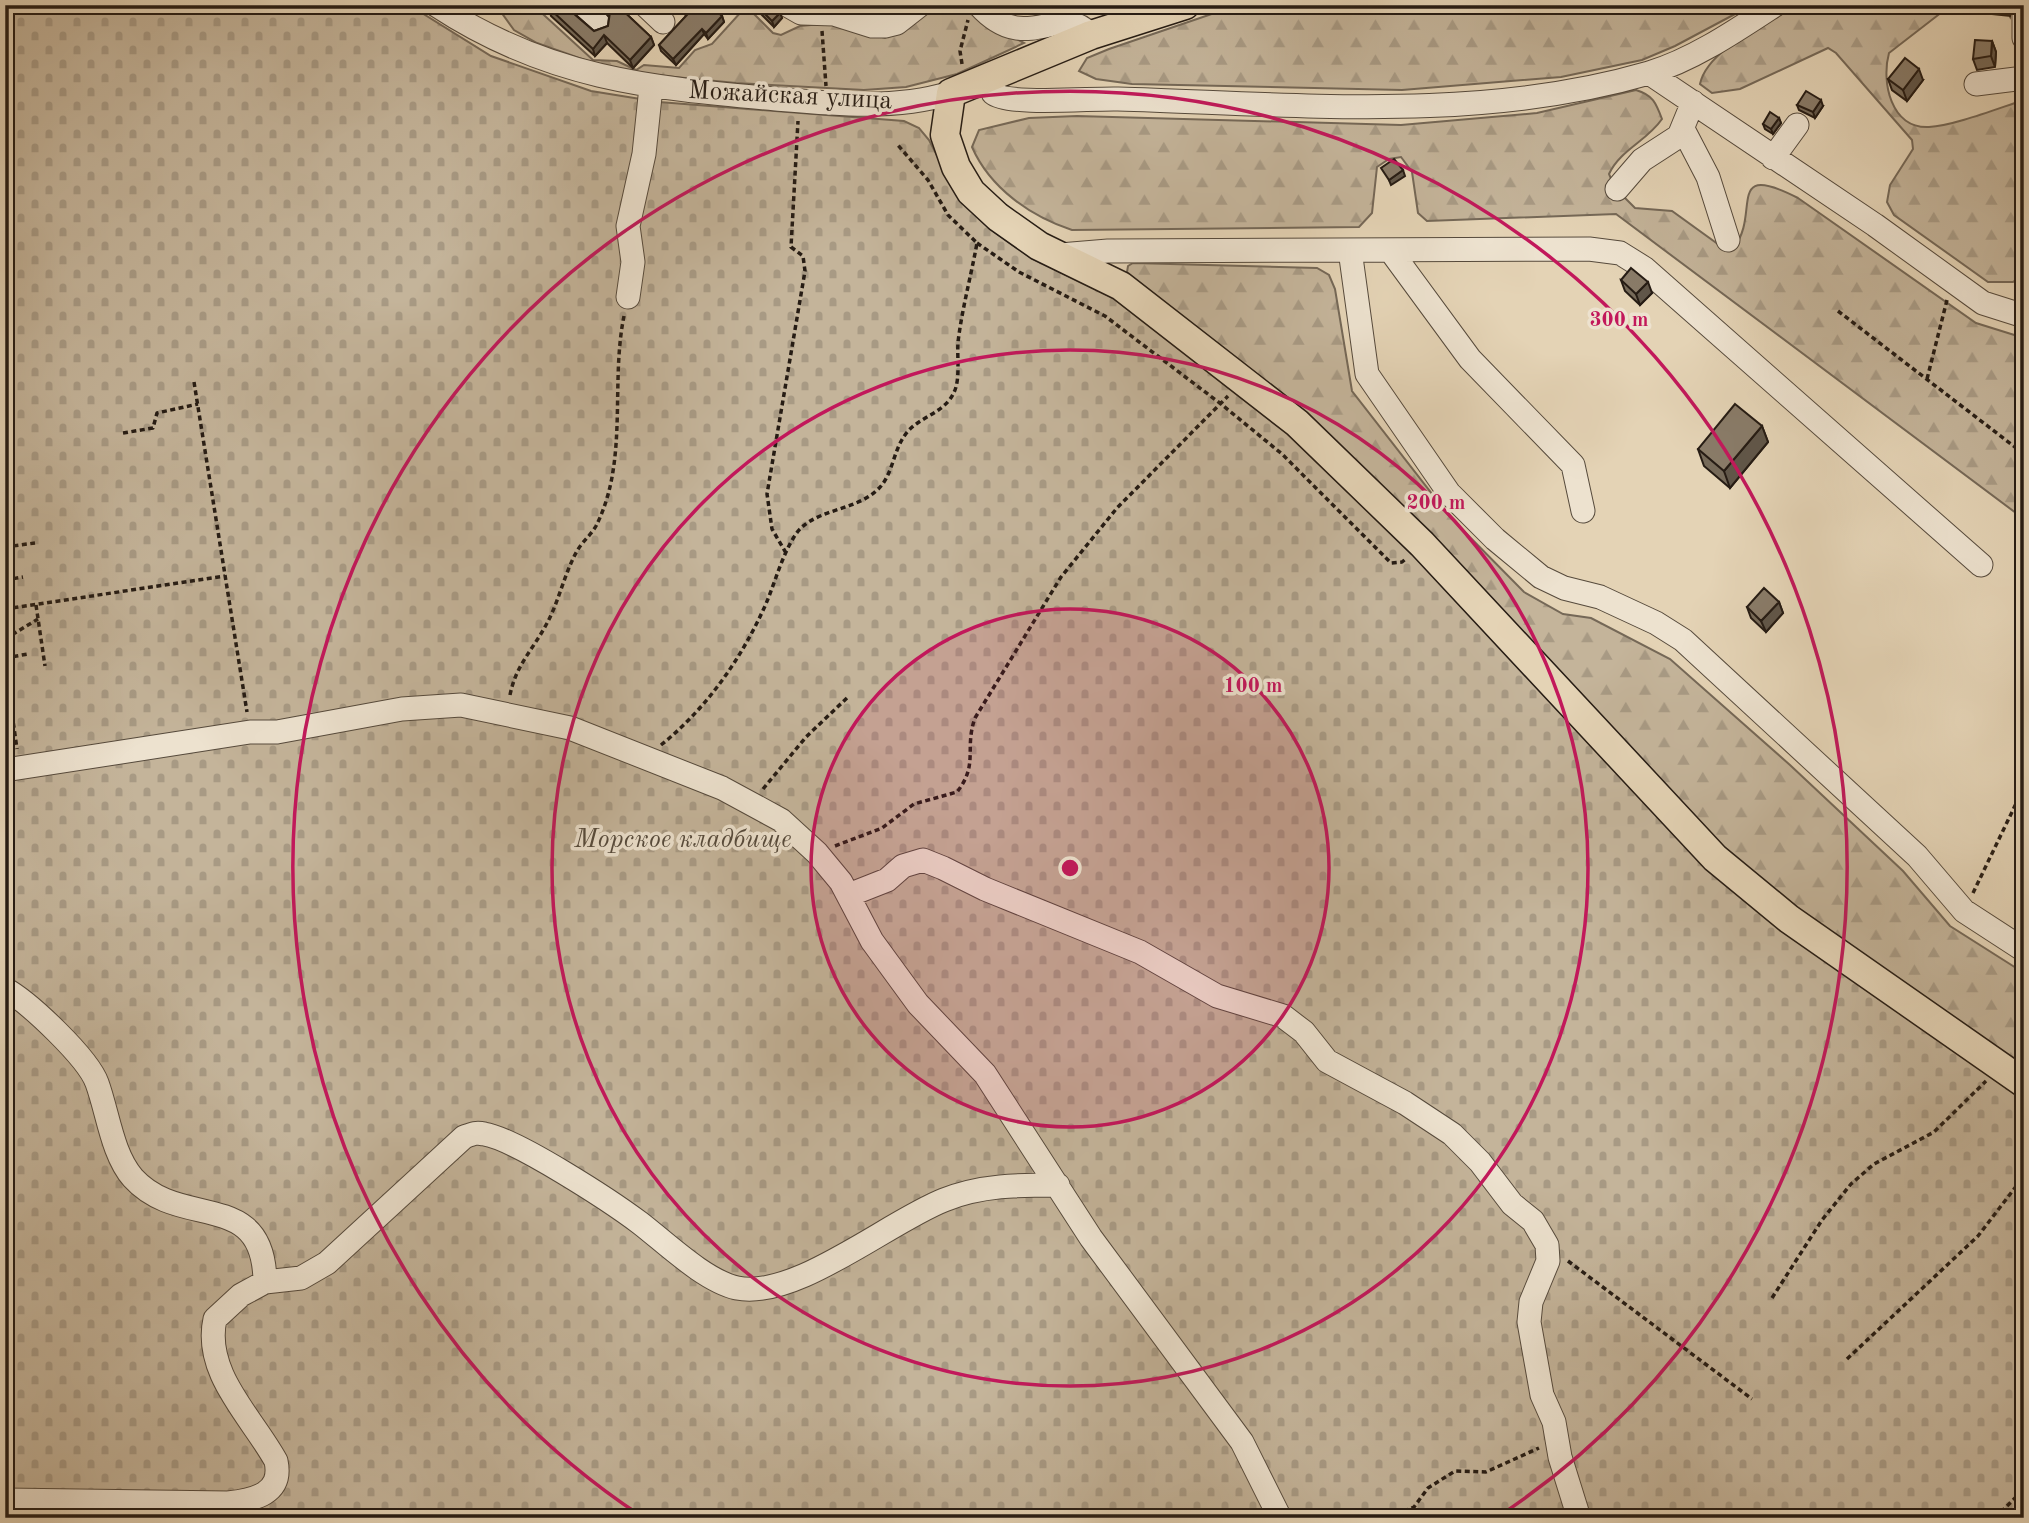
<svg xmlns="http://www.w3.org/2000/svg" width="2029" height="1523" font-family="'Old Standard TT',serif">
	<defs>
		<pattern id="forest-firs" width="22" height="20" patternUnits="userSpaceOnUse" patternTransform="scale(1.75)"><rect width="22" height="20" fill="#c4b49a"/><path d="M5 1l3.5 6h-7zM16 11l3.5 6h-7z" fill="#a89a84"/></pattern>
		<pattern id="cemetery-stones" width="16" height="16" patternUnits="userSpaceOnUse" patternTransform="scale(1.75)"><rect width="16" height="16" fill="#c4b49a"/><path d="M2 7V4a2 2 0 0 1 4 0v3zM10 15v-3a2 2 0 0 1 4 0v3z" fill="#a89a84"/></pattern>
	</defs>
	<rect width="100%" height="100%" fill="#e4d3b5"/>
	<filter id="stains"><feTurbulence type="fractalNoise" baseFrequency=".00286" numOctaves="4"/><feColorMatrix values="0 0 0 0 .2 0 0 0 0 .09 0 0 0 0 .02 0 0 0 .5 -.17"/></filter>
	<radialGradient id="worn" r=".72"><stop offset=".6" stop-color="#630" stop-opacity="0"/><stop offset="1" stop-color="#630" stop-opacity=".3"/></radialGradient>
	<!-- forest -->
	<path fill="url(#forest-firs)" stroke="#756857" stroke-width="2" d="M496,5h37l60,55 24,1 19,9 8,-5 35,3 16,-18 17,-6 29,-32 10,-1 22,22 8,2 19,-9 33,-3 52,15 54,-33h27l14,14 44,24 -67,31 -51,13 -42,3 -128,-7 -82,-8 -58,-11 -59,-21 -23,-13z
		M1238,5h514l-77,41 -33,14 -81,17 -159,13 -270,-6 -36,-5 -17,-8 8,-13 22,-9z
		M1797,5h154l-62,48c-8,29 2,76 40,74 24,-1 70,-19 95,-27v174l-11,8h-25l-94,-67 -7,-13 3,-17 23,-36 -1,-9 -76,-87 -8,-5 -88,41 -28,4 -12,-9c7,-35 69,-61 97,-79z
		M1636,90c17,5 20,13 26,29 -15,22 -42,31 -53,55l6,14 20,20 37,3 50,36h12c27,-33 -10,-87 64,-49l178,125 48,15v181l-408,-305 -189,7 -9,-8 -6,-41 -11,-15 -12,2 -12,8 -5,46 -13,14 -287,3c-42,-14 -82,-42 -100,-83l7,-17 50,-12 48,-2 324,9 136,-12z
		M1133,263l184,5 12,7 6,14 17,102 98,126 74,75 39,22 28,4 79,41 120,106 113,106 47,55 74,47v95l-228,-159 -74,-61 -590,-569 -5,-7 1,-6z"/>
	<!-- cemetery -->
	<path fill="url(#cemetery-stones)" stroke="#756857" stroke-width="2" d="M5,5h404l82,51 100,35 68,11 245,19 15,7 10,12 31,60 30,29 41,29 85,41 182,141 50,46 435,445 241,169v418h-2018z"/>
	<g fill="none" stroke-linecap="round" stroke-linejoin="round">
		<defs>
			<path id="minor" d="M436,5c111,73 212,83 340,94 58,5 118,11 175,-6
				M579,5l21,20
				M645,5l18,17
				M787,5l14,8 33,1 38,12h13l12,-3 23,-18
				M979,5c48,53 79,-5 112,30
				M2024,6v32
				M1649,73l226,152 108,78 41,13
				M989,77l4,16c15,13 99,5 125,6 176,5 359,24 531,-26 44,-13 88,-43 126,-68
				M1976,84l48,-6
				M1683,129l25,48 20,63
				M1773,158l24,-33
				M1617,189l25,-29 37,-24 14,-34
				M1350,250l17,124 82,119 46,46 46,38 23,11 36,9 56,26 27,17 234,216 47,55 60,39
				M1390,250l80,109 103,106 10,46
				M1060,255l48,-4 481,-2 31,4 24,15 337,297
				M628,297l5,-35 -5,-36 16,-72 7,-67
				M5,770l245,-38h27l125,-23 59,-4 109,23 152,60 59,32 36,33 24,29 31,59 46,63 67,70 106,164 151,204 38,76
				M849,895l38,-15 16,-14 20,-6 20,8 42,21 155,63 77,44 66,20 21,16 23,29 78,42 47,31 28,28 32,42 21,17 14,24 1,16 -17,41 -2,20 13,73 12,27 6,35 19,61
				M5,989c24,13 83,69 92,94 11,30 15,71 36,95 48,53 131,9 132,104
				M5,1500l223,3c26,-3 55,-9 48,-42 -24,-44 -73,-88 -61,-142l26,-24 24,-13 36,-4 26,-15 137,-126c8,-3 12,-5 20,-3 32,5 128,68 156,89 26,20 65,58 97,65 58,12 151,-66 207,-88 37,-15 75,-15 114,-15"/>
			<path id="major" d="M1185,5l-94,30 -140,58 -6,42 11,32 15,25 27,25 41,29 82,40 176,137 125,121 293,314 74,61 235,164"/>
		</defs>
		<!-- minor casing -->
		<use href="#minor" stroke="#564a3c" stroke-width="25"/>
		<!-- major casing -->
		<use href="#major" stroke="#261c14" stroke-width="31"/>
		<!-- path -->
		<path stroke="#261c14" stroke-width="3.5" stroke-dasharray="5 3.5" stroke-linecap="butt" d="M822,31l4,55
			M962,64l-2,-13 8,-31
			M977,243l42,29 86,44 116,88 61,50 109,109 11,-1 5,-4
			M1838,311l186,143
			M1927,379l20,-79
			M194,382l53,330
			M123,433l30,-5 4,-15 41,-9
			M5,547l30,-4
			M786,553l-14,-24 -5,-35 38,-223 -2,-15 -12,-9 7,-126
			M5,580l18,-3
			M36,605l9,61
			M5,609l220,-33
			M5,639l33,-20
			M5,658l23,-4
			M5,664l12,85
			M510,695c6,-30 22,-44 36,-70 13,-23 18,-51 31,-74 5,-9 14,-16 19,-25 33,-65 14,-142 28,-210
			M661,745c46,-37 80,-86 104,-139 10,-23 16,-48 29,-69 16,-28 59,-25 82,-46 17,-14 16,-38 29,-56 13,-19 41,-21 50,-45 5,-13 2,-33 3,-48 4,-33 13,-66 19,-99l-29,-28 -20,-35 -31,-36
			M763,789l43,-52 42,-40
			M835,846l47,-18 32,-24 43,-12c22,-28 7,-43 18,-74l86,-141 56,-69 111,-112
			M1973,893l51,-106
			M1568,1261l184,138
			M1772,1298l50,-78 29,-36 23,-20 60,-32 52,-51
			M1847,1359l131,-123 46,-60
			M1388,1518l26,-11 14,-19 27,-17 31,1 53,-24
			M1995,1518l29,-29"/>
		<!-- minor -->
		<use href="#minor" stroke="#ede2cf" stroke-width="23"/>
		<!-- major -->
		<use href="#major" stroke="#e4d3b5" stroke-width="28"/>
	</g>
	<!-- wall -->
	<path fill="#766a59" stroke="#261c14" stroke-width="2" d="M551,5h16l1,3 26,23 14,-5 1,-9 -10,-12h18l34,32 3,8 -21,23 -26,-25 -12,13 -44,-40 -2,-8z
		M682,5h28l12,11 2,6 -16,17 -4,-5 -28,31 -15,-14 -2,-6 27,-29 -2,-3 3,-3z
		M752,5h23v3l5,5 2,5 -8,9z
		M1980,5h32l-2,11 -27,-3z
		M1992,41l4,11 -1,15 -18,3 -4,-11z
		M1888,79l35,1 -16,21 -15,-11z
		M1797,105l26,1 -8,12 -16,-8z
		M1779,118l2,5 -8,11 -8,-5 -2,-5z
		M1621,280l31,13 -12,12 -15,-14z
		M1762,426l6,16 -38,46 -26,-22 -6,-17z
		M1779,602l4,11 -17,19 -15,-14 -4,-11z"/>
	<!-- shaded-wall -->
	<path fill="#605649" stroke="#261c14" stroke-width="2" d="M2006,5h6l-2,11z
		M780,13l2,5 -8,9 -2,-6z
		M722,16l2,6 -16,17 -2,-6z
		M702,29l2,5 -28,31 -3,-6z
		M604,35l3,8 -12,13 -2,-7z
		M651,37l3,8 -21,23 -3,-8z
		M1992,41l4,11 -1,15 -4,-11z
		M1919,69l4,11 -16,21 -4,-11z
		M1821,100l2,6 -8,12 -2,-6z
		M1779,118l2,5 -8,11 -2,-5z
		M1403,170l2,6 -14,9 -2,-5z
		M1648,282l4,11 -12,12 -4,-11z
		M1762,426l6,16 -38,46 -6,-17z
		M1779,602l4,11 -17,19 -5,-11z"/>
	<!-- building -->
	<path fill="#897b68" stroke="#261c14" stroke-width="2" d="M551,5h15v2l28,24 14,-5 2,-14 -7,-7h14l34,32 -21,23 -26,-25 -11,14 -44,-41z
		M686,5h24l12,11 -16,17 -4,-4 -29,30 -14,-14 28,-30 -3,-2 5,-5z
		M756,5h17l7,8 -8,8z
		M1975,40l17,1 -1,15 -18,3z
		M1905,58l14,11 -16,21 -15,-11z
		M1806,91l15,9 -8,12 -16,-7z
		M1770,112l9,6 -8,11 -8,-5z
		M1394,159l9,11 -14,10 -8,-12z
		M1631,268l17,14 -12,12 -15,-14z
		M1735,404l27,22 -38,45 -26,-22z
		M1764,588l15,14 -18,19 -14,-14z"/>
	<!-- distance rings -->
	<circle cx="1070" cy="868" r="259" fill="#c2185b" fill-opacity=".12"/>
	<g fill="none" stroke="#c2185b" stroke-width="3.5">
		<circle cx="1070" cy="868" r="259"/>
		<circle cx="1070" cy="868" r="518"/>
		<path d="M641 1516A777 777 0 1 1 1499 1516"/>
	</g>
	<g text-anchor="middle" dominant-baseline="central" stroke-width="7" stroke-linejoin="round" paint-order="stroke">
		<!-- street labels -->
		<g font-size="26" fill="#261c14" stroke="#ede2cf">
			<text transform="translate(790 96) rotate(3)">Можайская улица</text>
		</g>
		<!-- park labels -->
		<g font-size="26" font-style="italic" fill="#554a3c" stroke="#ede2cf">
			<text x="683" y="840">Морское кладбище</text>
		</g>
	</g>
	<circle cx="1070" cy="868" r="10" fill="#c2185b" stroke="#ede2cf" stroke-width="3.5"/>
	<g font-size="21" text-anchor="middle" font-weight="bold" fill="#c2185b" stroke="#ede2cf" stroke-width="7" stroke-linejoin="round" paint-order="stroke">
		<text x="1619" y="326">300 m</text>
		<text x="1436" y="509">200 m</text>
		<text x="1253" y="692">100 m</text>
	</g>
	<!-- margin -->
	<rect width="2029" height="1523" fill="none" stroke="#e4d3b5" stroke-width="28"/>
	<rect x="7" y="7" width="2015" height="1509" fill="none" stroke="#261c14" stroke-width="3.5"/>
	<rect x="14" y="14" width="2001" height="1495" fill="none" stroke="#261c14" stroke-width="2"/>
	<rect width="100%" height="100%" filter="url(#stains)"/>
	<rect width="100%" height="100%" fill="url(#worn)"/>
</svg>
